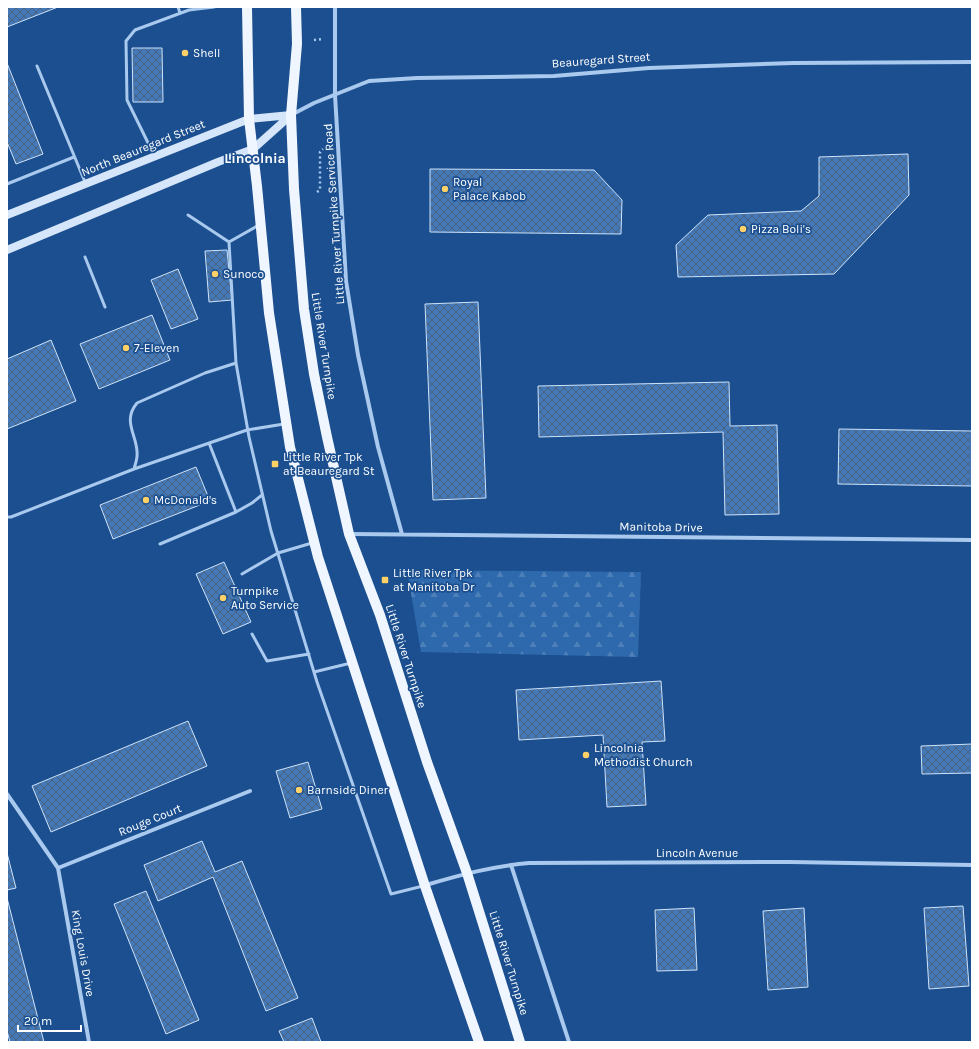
<svg xmlns="http://www.w3.org/2000/svg" width="979" height="1049" font-family="Karla,sans-serif">
	<defs>
		<pattern id="forest-firs" width="22" height="20" patternUnits="userSpaceOnUse"><rect width="22" height="20" fill="#2e69ad"/><path d="M5 1l3.5 6h-7zM16 11l3.5 6h-7z" fill="#4d80b9"/></pattern>
		<pattern id="building-cross-hatch" width="8" height="8" patternUnits="userSpaceOnUse"><rect width="8" height="8" fill="#4478b7"/><path d="M0 0l8 8M0 8l8-8" fill="none" stroke="#486282"/></pattern>
	</defs>
	<rect width="100%" height="100%" fill="#1b4f8f"/>
	<!-- forest -->
	<path fill="url(#forest-firs)" d="M407,570l234,2 -3,85 -217,-5z"/>
	<!-- building -->
	<path fill="url(#building-cross-hatch)" stroke="#cfe3fa" d="M7,7h51l-51,20z
		M132,48h30l1,54h-30z
		M7,63l36,91 -27,10 -9,-22z
		M908,154l1,41 -75,79 -156,3 -2,-32 32,-30 93,-4 18,-15v-39z
		M430,169l164,1 28,30 -1,34 -191,-2z
		M227,250l5,50 -23,2 -4,-51z
		M178,269l20,50 -27,10 -20,-49z
		M478,302l8,196 -53,2 -8,-196z
		M152,315l18,45 -71,29 -19,-45z
		M51,340l25,61 -69,28v-70z
		M729,382l1,44 47,-1 2,89 -54,1 -2,-83 -184,5 -1,-51z
		M839,429l133,2v55l-134,-2z
		M196,467l14,34 -97,38 -13,-34z
		M224,562l27,60 -28,12 -27,-60z
		M661,681l4,60 -23,1 4,63 -39,2 -4,-72 -84,5 -3,-50z
		M188,721l19,45 -156,66 -19,-46z
		M972,744v29l-50,1 -1,-28z
		M308,762l14,47 -32,9 -14,-47z
		M202,841l13,31 27,-11 56,137 -32,13 -53,-134 -55,24 -14,-36z
		M7,853l9,35 -9,2z
		M146,891l53,129 -33,14 -52,-130z
		M7,898l37,144h-34l-3,-11z
		M963,906l6,80 -40,3 -5,-81z
		M694,908l3,62 -40,1 -2,-61z
		M804,908l4,79 -40,3 -5,-79z
		M312,1018l9,24h-37l-5,-11z"/>
	<g fill="none" stroke-linecap="round" stroke-linejoin="round">
		<!-- path -->
		<path stroke="#a9c9ee" stroke-width="2.5" stroke-dasharray="2 3" stroke-linecap="butt" d="M314,40l9,-1
			M317,192l3,-2v-38l3,-3"/>
		<!-- lane -->
		<path stroke="#a9c9ee" stroke-width="3" d="M178,7l2,6
			M37,66l48,116
			M154,155l-27,-55 -1,-59 9,-11 54,-20 25,-3
			M7,184l67,-27
			M188,215l41,27
			M259,225l-30,17 7,121 13,74 22,94 46,151 74,212 32,-8
			M85,257l20,50
			M236,363l-31,10 -68,30c-16,19 2,34 0,53 0,4 -2,9 -3,13l113,-39 37,-6
			M209,443l27,69
			M7,517h4l123,-48
			M160,544l76,-32 16,-9 10,-8
			M242,574l36,-21 34,-10
			M252,634l15,27 42,-7
			M314,672l37,-9"/>
		<!-- street -->
		<path stroke="#a9c9ee" stroke-width="4" d="M335,7v88l11,186 12,74 20,92 24,87
			M293,114l21,-11 55,-22 48,-3 137,-2 95,-8 144,-5 179,-1
			M350,534l622,6
			M7,794l51,74 31,174
			M511,865l58,177
			M58,868l192,-77
			M426,885c34,-10 67,-19 103,-22l261,-1 182,3"/>
		<!-- secondary -->
		<path stroke="#d6e6fa" stroke-width="8" d="M7,215l242,-96 42,-4
			M7,250l211,-88 35,-13 38,-34"/>
		<!-- primary -->
		<path stroke="#f0f6ff" stroke-width="10" d="M247,7l2,112 8,67 12,127 21,134 28,110 107,329 54,156
			M296,7l1,37 -6,71 3,74 10,120 10,65 13,63 22,97 31,81 47,147 40,111 53,169"/>
	</g>
	<!-- markers -->
	<g fill="#ffd166" stroke="#1b4f8f" stroke-width="1.5">
		<circle cx="185" cy="53" r="4"/>
		<circle cx="445" cy="189" r="4"/>
		<circle cx="743" cy="229" r="4"/>
		<circle cx="215" cy="274" r="4"/>
		<circle cx="126" cy="348" r="4"/>
		<rect x="271" y="460" width="8" height="8" rx="2"/>
		<circle cx="146" cy="500" r="4"/>
		<rect x="381" y="576" width="8" height="8" rx="2"/>
		<circle cx="223" cy="598" r="4"/>
		<circle cx="586" cy="755" r="4"/>
		<circle cx="299" cy="790" r="4"/>
	</g>
	<g text-anchor="middle" dominant-baseline="central" stroke-width="3.5" stroke-linejoin="round" paint-order="stroke">
		<!-- poi labels -->
		<g font-size="12" fill="#fff" stroke="#1b4f8f" text-anchor="start">
			<text x="193" y="53">Shell</text>
			<text x="453" y="182">Royal<tspan x="453" dy="14">Palace Kabob</tspan></text>
			<text x="751" y="229">Pizza Boli's</text>
			<text x="223" y="274">Sunoco</text>
			<text x="134" y="348">7-Eleven</text>
			<text x="283" y="457">Little River Tpk<tspan x="283" dy="14">at Beauregard St</tspan></text>
			<text x="154" y="500">McDonald's</text>
			<text x="393" y="573">Little River Tpk<tspan x="393" dy="14">at Manitoba Dr</tspan></text>
			<text x="231" y="591">Turnpike<tspan x="231" dy="14">Auto Service</tspan></text>
			<text x="594" y="748">Lincolnia<tspan x="594" dy="14">Methodist Church</tspan></text>
			<text x="307" y="790">Barnside Diner</text>
		</g>
		<!-- street labels -->
		<g font-size="12" fill="#fff" stroke="#1b4f8f">
			<text transform="translate(601 60) rotate(-4)">Beauregard Street</text>
			<text transform="translate(143 148) rotate(-22)">North Beauregard Street</text>
			<text transform="translate(334 214) rotate(-94)">Little River Turnpike Service Road</text>
			<text transform="translate(324 346) rotate(81)">Little River Turnpike</text>
			<text transform="translate(661 527) rotate(1)">Manitoba Drive</text>
			<text transform="translate(406 656) rotate(72)">Little River Turnpike</text>
			<text transform="translate(150 820) rotate(-22)">Rouge Court</text>
			<text x="697" y="853">Lincoln Avenue</text>
			<text transform="translate(83 953) rotate(80)">King Louis Drive</text>
			<text transform="translate(509 963) rotate(73)">Little River Turnpike</text>
		</g>
		<!-- quarter labels -->
		<g font-size="14" font-weight="bold" fill="#fff" stroke="#1b4f8f">
			<text x="255" y="158">Lincolnia</text>
		</g>
	</g>
	<!-- border -->
	<rect width="979" height="1049" fill="none" stroke="#ffffff" stroke-width="16"/>
	<!-- scale -->
	<path d="M18 1025v6h63v-6" fill="none" stroke="#ffffff" stroke-width="2"/>
	<text x="24" y="1025" font-size="12" fill="#ffffff" stroke="#1b4f8f" stroke-width="3" paint-order="stroke">20 m</text>
</svg>
